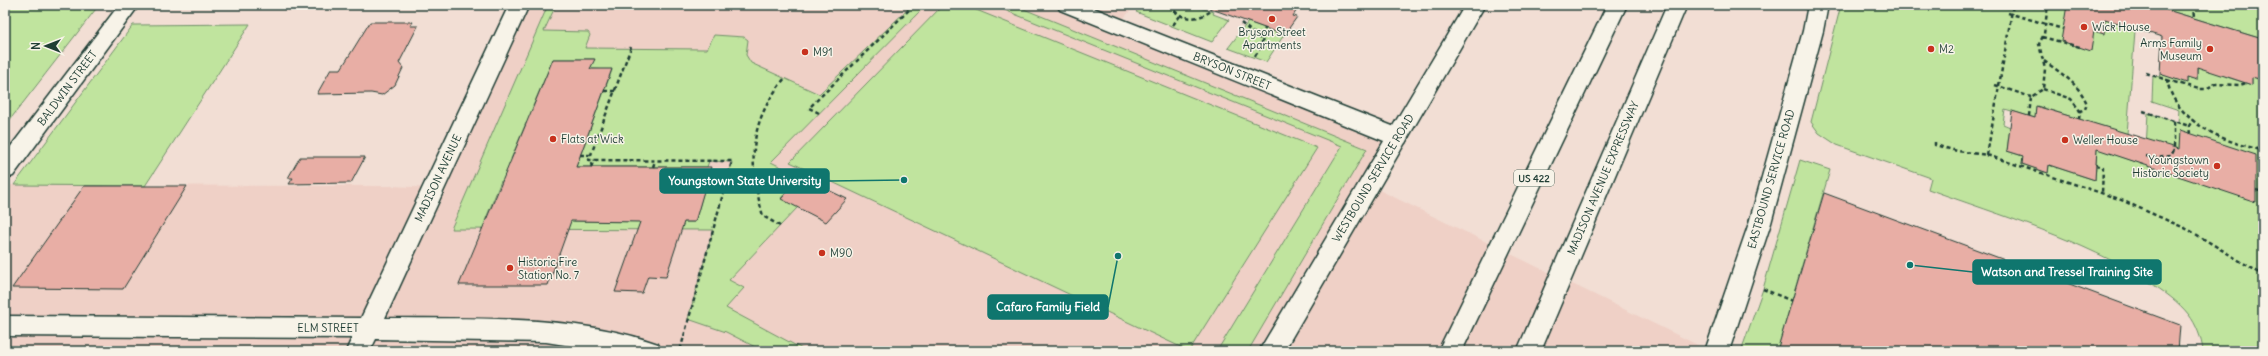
<svg xmlns="http://www.w3.org/2000/svg" width="2268" height="356" font-family="Delius,sans-serif">
	<rect width="100%" height="100%" fill="#f2ded4"/>
	<filter id="ink" filterUnits="userSpaceOnUse"><feTurbulence type="fractalNoise" baseFrequency=".025" numOctaves="2"/><feDisplacementMap in="SourceGraphic" scale="8" xChannelSelector="R" yChannelSelector="G"/><feConvolveMatrix kernelMatrix="1 2 1 2 8 2 1 2 1" color-interpolation-filters="sRGB"/></filter>
	<g filter="url(#ink)">
		<!-- built -->
		<path fill="#efd0c6" d="M519,5h616l-17,20 279,112 -28,48 341,166h-1705v-166l386,1 43,2z"/>
		<!-- green -->
		<path fill="#c0e49e" stroke="#709069" fill-rule="evenodd" d="M5,5h94l-94,121z
			M548,5h8l-12,26 44,1 2,3 -5,13 122,1 7,-14 30,2 4,3 -2,15 5,8 68,31 93,-89h14l-155,157 30,15 -20,21 17,9 -69,73 15,8 -18,20 80,43h-43l-37,-19 -38,-13 25,-89 -262,-1zM553,59h41l-4,10 22,1 -36,97h131l2,-6 23,1 -6,17h-19l-12,43 -121,-1v-2l-24,2h-65l16,-40h3l9,-22h-2l15,-36h3l6,-17h-2z
			M943,5h21l353,143 -128,203 -399,-189z
			M992,5h22l353,144 -119,202h-31l125,-205z
			M1142,5h47l25,7 -1,2 16,6 -17,22 -76,-30z
			M1841,5h296l-10,129 -90,-28 -2,12 -30,-9 -2,15 7,3 -3,24 16,5 -1,8 26,9 1,-8 46,15 2,-32 48,17 3,-52 30,9 1,-12 -27,-9 1,-26 6,2 1,-3 27,8v-5l10,2 1,-19 29,17 25,8v-7l7,2v-42l-95,-29v-4h99v346h-60c-1,-12 -7,-27 -14,-36 -11,-14 -26,-24 -40,-33 -67,-43 -147,-66 -221,-93l3,-11 -94,-33 -18,-12 -8,-11z
			M1248,22l36,13 -18,27 -38,-14z
			M250,24l-105,162 -131,-1 119,-160z
			M1800,160l30,10 -53,181h-36l22,-62z"/>
		<!-- building -->
		<path fill="#e8aea5" stroke="#1f3d34" d="M1210,5h90l-7,11 4,1 -13,18 -75,-27z
			M2067,5h84l108,33v42l-7,-2v7l-55,-18v13l-10,-3v6l-27,-9 2,-37 -57,-18 -1,15 -10,-3 -3,20 -30,-10z
			M370,22h43l-3,4h8l-19,37 4,5 -8,17 -13,10 -11,-2 -54,1 14,-25h10z
			M553,59h42l-5,10h22l-36,98h135l-16,55h-11l-18,55 -18,-1 -6,17 -27,-1 25,-70 -69,-1 -23,64h-89z
			M2036,106l143,43 1,-19 76,25v47l-159,-53 -2,31 -46,-15 -1,8 -26,-9 1,-8 -16,-5 5,-40 23,7z
			M300,157h65l-14,26 -62,1 4,-6h-5z
			M801,177l46,22 -21,23 -45,-23z
			M84,186h103l-64,103 -111,-1z
			M1824,193l356,132 -2,26h-401z"/>
		<g fill="none" stroke-linecap="round" stroke-linejoin="round">
			<defs>
				<path id="street" d="M119,5h20l-126,171 -8,2v-24z
					M1057,5h29l319,126 3,6 -3,6 -8,2 -8,-2 -329,-133z"/>
				<path id="secondary" d="M509,5h20l-144,313c87,1 190,-4 273,26l3,7h-58l-57,-9 -170,-3 -6,12h-24l6,-13 -347,-2v-20l356,2z
					M1465,5h20l-201,346h-25z
					M1808,5h20l-5,26 -52,192 -42,128h-24l44,-128 54,-192z"/>
				<path id="highway" d="M1607,5h20l-165,346h-24z
					M1667,5h20l-146,346h-24z"/>
			</defs>
			<!-- street casing -->
			<use href="#street" stroke="#1f3d34" stroke-width="3"/>
			<!-- secondary casing -->
			<use href="#secondary" stroke="#1f3d34" stroke-width="3"/>
			<!-- highway casing -->
			<use href="#highway" stroke="#1f3d34" stroke-width="3"/>
			<!-- path -->
			<path stroke="#1f3d34" stroke-width="2.5" stroke-dasharray="4 3" stroke-linecap="butt" d="M1170,5c10,16 27,16 41,6
				M2193,5l1,13
				M2008,13l55,16
				M1241,23l22,18
				M1173,25l7,-9
				M2042,37l38,10
				M631,47l-42,113 143,1 -52,190
				M1255,56l6,-9 4,-19
				M2044,61c17,12 35,23 43,43l-2,5 -5,2
				M2146,73l21,7c8,42 58,63 96,70
				M2167,80l32,9h7l9,-5 25,1 6,-2
				M1995,85l36,12
				M2043,89l28,10 9,12 -1,8
				M604,91h11
				M2143,111l46,15
				M819,113l-10,-5 105,-103
				M2029,116l2,-19 12,-8 2,-20 -6,-25 5,-10 4,-29
				M2190,134l-1,-8 4,-7
				M1935,142v3l22,6 30,4 132,44 70,31 74,45
				M580,155h11
				M1987,155l26,-150
				M2146,156l10,2 15,-2 3,-6v-29
				M2096,165l7,2 -1,27
				M591,167l3,-7
				M653,167l2,-6
				M2256,190l7,2
				M780,226l-17,-10c-15,-54 -15,-93 22,-138
				M1763,289l29,12"/>
			<!-- street -->
			<use href="#street" fill="#f7f3e8" fill-rule="evenodd"/>
			<!-- secondary -->
			<use href="#secondary" fill="#f7f3e8" fill-rule="evenodd"/>
			<!-- highway -->
			<use href="#highway" fill="#f7f3e8" fill-rule="evenodd"/>
		</g>
	</g>
	<!-- markers -->
	<g fill="#c8321e" stroke="#f7f3e8" stroke-width="1.5">
		<circle cx="1272" cy="19" r="4"/>
		<circle cx="2084" cy="27" r="4"/>
		<circle cx="1931" cy="49" r="4"/>
		<circle cx="2210" cy="49" r="4"/>
		<circle cx="805" cy="52" r="4"/>
		<circle cx="553" cy="139" r="4"/>
		<circle cx="2065" cy="140" r="4"/>
		<circle cx="2217" cy="166" r="4"/>
		<circle cx="822" cy="253" r="4"/>
		<circle cx="510" cy="268" r="4"/>
	</g>
	<g text-anchor="middle" dominant-baseline="central" stroke-width="3" stroke-linejoin="round" paint-order="stroke">
		<!-- shield labels -->
		<rect fill="#f7f3e8" stroke="#60746a" stroke-width="1" x="1514" y="170" width="40" height="16" rx="3"/>
		<g font-size="10" font-weight="bold" fill="#1f3d34">
			<text x="1534" y="178">US 422</text>
		</g>
		<!-- poi labels -->
		<g font-size="11" fill="#1f3d34" stroke="#f7f3e8" text-anchor="start">
			<text x="2092" y="27">Wick House</text>
			<text x="1272" y="32" text-anchor="middle">Bryson Street<tspan x="1272" dy="13">Apartments</tspan></text>
			<text x="2202" y="43" text-anchor="end">Arms Family<tspan x="2202" dy="13">Museum</tspan></text>
			<text x="1939" y="49">M2</text>
			<text x="813" y="52">M91</text>
			<text x="561" y="139">Flats at Wick</text>
			<text x="2073" y="140">Weller House</text>
			<text x="2209" y="160" text-anchor="end">Youngstown<tspan x="2209" dy="13">Historic Society</tspan></text>
			<text x="830" y="253">M90</text>
			<text x="518" y="262">Historic Fire<tspan x="518" dy="13">Station No. 7</tspan></text>
		</g>
		<!-- street labels -->
		<g font-size="11" fill="#1f3d34" stroke="#f7f3e8">
			<text transform="translate(1232 71) rotate(22)">BRYSON STREET</text>
			<text transform="translate(67 88) rotate(-53)">BALDWIN STREET</text>
			<text transform="translate(438 178) rotate(-65)">MADISON AVENUE</text>
			<text transform="translate(1373 178) rotate(-59)">WESTBOUND SERVICE ROAD</text>
			<text transform="translate(1603 178) rotate(-67)">MADISON AVENUE EXPRESSWAY</text>
			<text transform="translate(1771 179) rotate(-74)">EASTBOUND SERVICE ROAD</text>
			<text x="328" y="328">ELM STREET</text>
		</g>
	</g>
	<!-- callouts -->
	<path fill="none" stroke="#0f766e" stroke-width="1.5" d="M904 180L829 181M1910 265L1973 272M1118 256L1108 307"/>
	<g fill="#0f766e" stroke="#f7f3e8" stroke-width="1.5">
		<circle cx="904" cy="180" r="4"/>
		<circle cx="1910" cy="265" r="4"/>
		<circle cx="1118" cy="256" r="4"/>
	</g>
	<g fill="#0f766e" stroke="#0f766e" stroke-width="1.5">
		<rect x="660" y="169" width="169" height="24" rx="4"/>
		<rect x="1973" y="260" width="188" height="24" rx="4"/>
		<rect x="988" y="295" width="120" height="24" rx="4"/>
	</g>
	<g font-size="12" text-anchor="middle" font-weight="bold" fill="#fff">
		<text x="745" y="185">Youngstown State University</text>
		<text x="2067" y="276">Watson and Tressel Training Site</text>
		<text x="1048" y="311">Cafaro Family Field</text>
	</g>
	<!-- margin -->
	<rect width="2268" height="356" fill="none" stroke="#f7f3e8" stroke-width="20"/>
	<rect x="10" y="10" width="2248" height="336" fill="none" stroke="#1f3d34" stroke-width="1.5" filter="url(#ink)"/>
	<!-- north arrow -->
	<g transform="translate(46 46) rotate(270)" stroke="#f7f3e8" stroke-width="3" paint-order="stroke">
	<path d="M0-3L7 15L0 10L-7 15Z" fill="#1f3d34"/>
	<text y="-6" font-size="11" font-weight="bold" text-anchor="middle" fill="#1f3d34">N</text>
	</g>
</svg>
